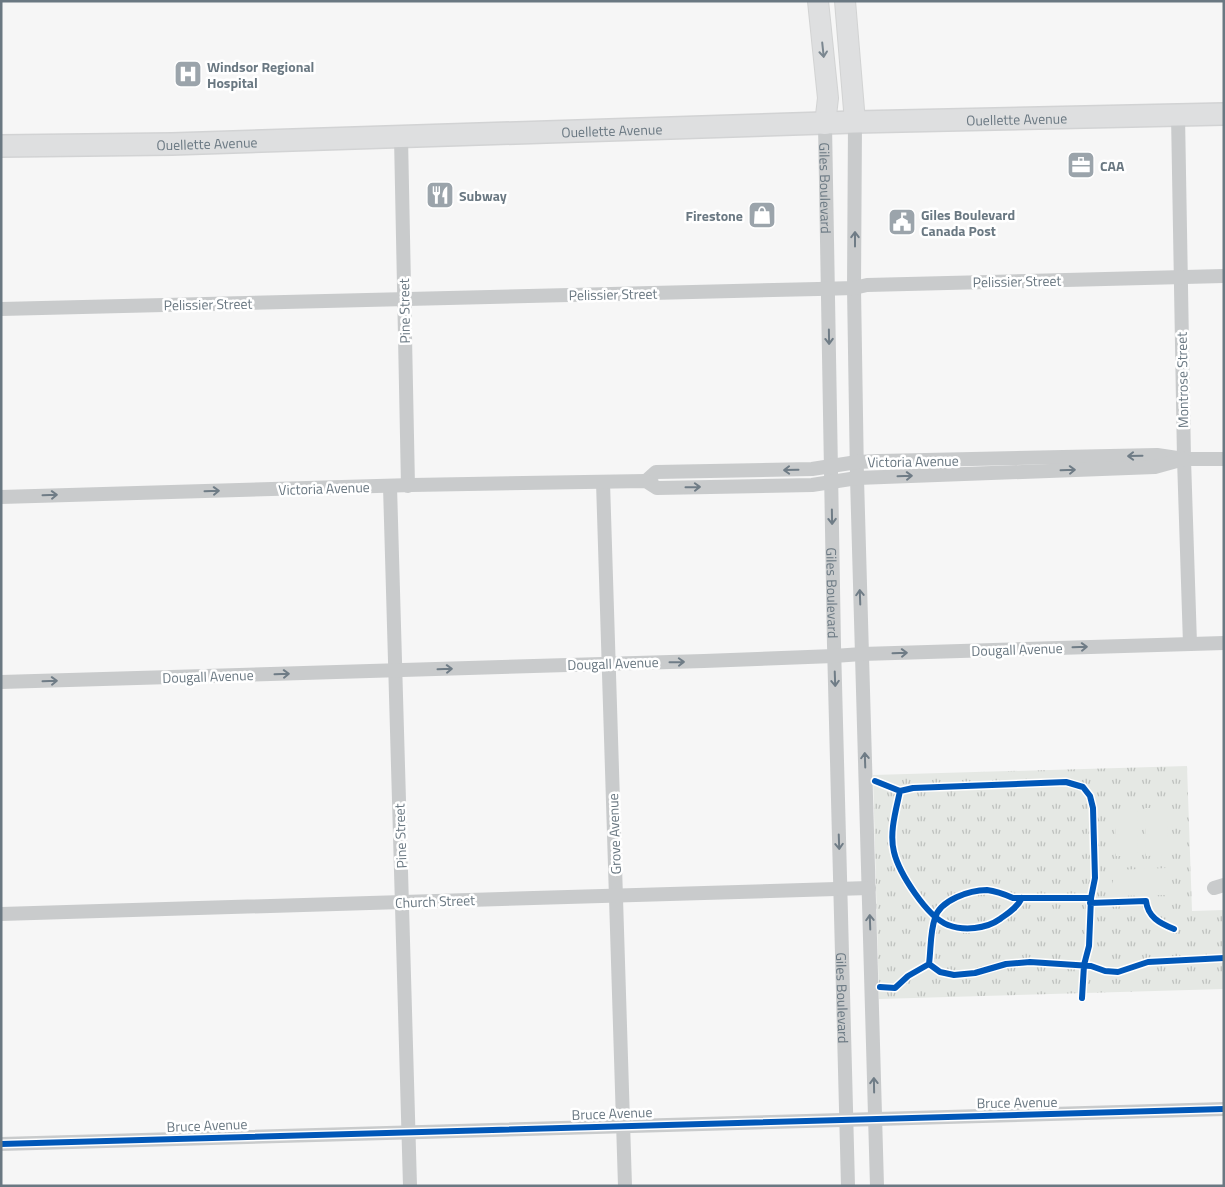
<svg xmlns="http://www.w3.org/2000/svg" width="1225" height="1187" font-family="'Titillium Web',sans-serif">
	<defs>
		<pattern id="park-tufts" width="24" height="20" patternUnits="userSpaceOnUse" patternTransform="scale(1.25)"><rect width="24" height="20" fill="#e5e8e4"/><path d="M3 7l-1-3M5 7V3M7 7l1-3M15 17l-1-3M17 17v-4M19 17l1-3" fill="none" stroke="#bec1be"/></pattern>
	</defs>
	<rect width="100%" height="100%" fill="#f6f6f6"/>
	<!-- park -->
	<path fill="url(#park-tufts)" d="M1187,766l5,145 32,-1v79l-345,10 -6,-224z"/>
	<!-- garden -->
	<path fill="#e5e8e4" d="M1137,808l1,48h-22l-1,-47z
		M1145,808h22l1,47 -22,1z
		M1167,868l1,27 -55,1v-26z"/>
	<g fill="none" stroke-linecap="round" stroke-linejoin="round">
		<defs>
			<path id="secondary" d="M818,1l10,97 -3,26
				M845,1l10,121"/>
			<g id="primary">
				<path id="s2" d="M1,146l171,-2 683,-22 369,-8"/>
			</g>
		</defs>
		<!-- secondary casing -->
		<use href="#secondary" stroke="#d2d3d3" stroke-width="22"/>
		<!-- primary casing -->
		<use href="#primary" stroke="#d2d3d4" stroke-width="24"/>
		<!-- street -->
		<g stroke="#c9cbcc" stroke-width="14">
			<path d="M1178,115l6,344 6,185"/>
			<path d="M855,122l-1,166 3,190 20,708"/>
			<path id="s1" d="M825,124l9,521 14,541"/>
			<path d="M401,137l7,349"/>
			<path d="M1,309l817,-20 36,-1 13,-3 357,-9"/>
			<path d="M646,481l10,-9 156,-3 45,-7 22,-1 278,-6 27,4h40"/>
			<path d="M603,482l22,704"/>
			<path d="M390,486l20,700"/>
			<path d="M1,497l411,-12 234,-4 11,7 155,-3 45,-7 298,-11 29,-8"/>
			<path d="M1,682l703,-21 130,-5 28,-2 362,-11"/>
			<path d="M1214,888l10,-3"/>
			<path d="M1,914l868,-26"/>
			<path d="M1,1144l1223,-35"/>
		</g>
		<!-- secondary -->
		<use href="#secondary" stroke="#dedfe0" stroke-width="20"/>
		<!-- primary -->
		<use href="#primary" stroke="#dedfe0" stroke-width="21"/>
		<defs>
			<path id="cycleway" d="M875,781l25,10 13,-3 153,-6 17,5 7,9 3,12 2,70 -4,20 -2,48 -5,19 -2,33
				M900,791c-4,19 -11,42 -6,61 5,21 33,65 54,73 16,6 38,4 52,-6 8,-6 17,-11 22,-21
				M1090,903l56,-2c2,16 13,22 28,28
				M929,964l11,8 14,3 21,-2 31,-9 24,-2 61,4 14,5 13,1 30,-10 76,-4
				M880,987l15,1 13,-12 21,-12c2,-15 1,-32 6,-46 5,-18 35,-28 52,-28 9,1 17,4 26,8h78
				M1,1144l1223,-35"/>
		</defs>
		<!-- cycleway casing -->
		<use href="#cycleway" stroke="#fff" stroke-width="9"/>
		<!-- cycleway -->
		<use href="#cycleway" stroke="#0057b8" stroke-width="6"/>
	</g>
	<!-- one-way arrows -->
	<defs><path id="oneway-shaft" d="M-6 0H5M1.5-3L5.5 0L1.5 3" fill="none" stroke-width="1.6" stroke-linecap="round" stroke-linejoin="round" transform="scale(1.25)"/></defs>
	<use stroke="#7b8790" href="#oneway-shaft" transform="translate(823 50) rotate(84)"/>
	<g stroke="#6f7c86">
		<use href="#oneway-shaft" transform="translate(855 239) rotate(-90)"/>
		<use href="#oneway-shaft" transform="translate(829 337) rotate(89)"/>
		<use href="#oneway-shaft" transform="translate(1135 456) rotate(179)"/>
		<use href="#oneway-shaft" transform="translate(791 470) rotate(179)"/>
		<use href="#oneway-shaft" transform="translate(1068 470) rotate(-2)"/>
		<use href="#oneway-shaft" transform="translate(905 476) rotate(-2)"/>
		<use href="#oneway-shaft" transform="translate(693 487) rotate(-1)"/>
		<use href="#oneway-shaft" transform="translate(212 491) rotate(-2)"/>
		<use href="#oneway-shaft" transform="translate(50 495) rotate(-2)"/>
		<use href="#oneway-shaft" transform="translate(832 517) rotate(89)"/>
		<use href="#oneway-shaft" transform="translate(860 597) rotate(-92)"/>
		<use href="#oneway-shaft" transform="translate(1080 647) rotate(-2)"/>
		<use href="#oneway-shaft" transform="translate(900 653) rotate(-2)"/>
		<use href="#oneway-shaft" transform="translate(677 662) rotate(-1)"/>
		<use href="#oneway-shaft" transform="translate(445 669) rotate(-2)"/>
		<use href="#oneway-shaft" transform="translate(282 674) rotate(-2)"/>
		<use href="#oneway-shaft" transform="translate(835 679) rotate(88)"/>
		<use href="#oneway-shaft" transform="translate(50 681) rotate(-2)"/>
		<use href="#oneway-shaft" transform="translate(865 760) rotate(-92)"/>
		<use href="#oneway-shaft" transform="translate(839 842) rotate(88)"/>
		<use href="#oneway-shaft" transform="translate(870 922) rotate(-92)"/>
		<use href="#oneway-shaft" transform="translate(874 1085) rotate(-91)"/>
	</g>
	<!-- icons -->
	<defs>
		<symbol id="hospital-square" viewBox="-11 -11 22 22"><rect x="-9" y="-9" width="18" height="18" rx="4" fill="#9ba4ab" stroke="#fff"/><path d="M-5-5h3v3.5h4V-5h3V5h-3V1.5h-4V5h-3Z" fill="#fff"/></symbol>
		<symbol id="office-square" viewBox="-11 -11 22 22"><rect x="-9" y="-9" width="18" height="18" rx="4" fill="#9ba4ab" stroke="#fff"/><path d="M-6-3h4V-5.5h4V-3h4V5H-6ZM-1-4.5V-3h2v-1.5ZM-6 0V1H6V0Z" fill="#fff"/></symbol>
		<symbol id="restaurant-square" viewBox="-11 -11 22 22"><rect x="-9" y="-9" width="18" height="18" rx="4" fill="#9ba4ab" stroke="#fff"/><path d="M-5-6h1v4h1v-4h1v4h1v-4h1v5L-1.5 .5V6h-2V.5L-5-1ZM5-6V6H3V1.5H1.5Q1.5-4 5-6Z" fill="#fff"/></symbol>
		<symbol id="shop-square" viewBox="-11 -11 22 22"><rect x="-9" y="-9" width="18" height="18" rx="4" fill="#9ba4ab" stroke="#fff"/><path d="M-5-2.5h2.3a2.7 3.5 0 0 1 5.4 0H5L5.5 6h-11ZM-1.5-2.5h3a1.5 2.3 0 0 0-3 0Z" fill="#fff"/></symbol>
		<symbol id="civic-square" viewBox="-11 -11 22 22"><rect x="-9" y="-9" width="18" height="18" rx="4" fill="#9ba4ab" stroke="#fff"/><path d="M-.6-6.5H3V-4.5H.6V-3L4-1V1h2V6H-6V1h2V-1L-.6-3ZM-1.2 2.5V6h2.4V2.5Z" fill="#fff"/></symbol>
	</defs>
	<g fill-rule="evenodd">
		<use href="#hospital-square" x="172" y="58" width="32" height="32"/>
		<use href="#office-square" x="1065" y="149" width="32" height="32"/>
		<use href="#restaurant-square" x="424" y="179" width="32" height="32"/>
		<use href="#shop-square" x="746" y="199" width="32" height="32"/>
		<use href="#civic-square" x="886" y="206" width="32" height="32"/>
	</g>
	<g text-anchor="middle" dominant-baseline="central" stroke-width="5" stroke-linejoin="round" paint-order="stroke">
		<!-- poi labels -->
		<g font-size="14" font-weight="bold" fill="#6a7882" stroke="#fff" text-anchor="start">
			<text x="207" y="66">Windsor Regional<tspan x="207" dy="16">Hospital</tspan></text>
			<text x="1100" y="165">CAA</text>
			<text x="459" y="195">Subway</text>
			<text x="921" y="214">Giles Boulevard<tspan x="921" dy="16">Canada Post</tspan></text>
			<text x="743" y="215" text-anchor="end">Firestone</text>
		</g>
		<!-- street labels -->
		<g font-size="14" fill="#6a7882" stroke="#fff">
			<text stroke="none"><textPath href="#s2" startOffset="1016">Ouellette Avenue</textPath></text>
			<text stroke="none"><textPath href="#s2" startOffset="611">Ouellette Avenue</textPath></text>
			<text stroke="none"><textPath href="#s2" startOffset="206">Ouellette Avenue</textPath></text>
			<text stroke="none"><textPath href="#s1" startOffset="64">Giles Boulevard</textPath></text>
			<text transform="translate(1017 281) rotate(-1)">Pelissier Street</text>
			<text transform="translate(613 294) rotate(-1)">Pelissier Street</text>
			<text transform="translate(208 304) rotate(-1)">Pelissier Street</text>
			<text transform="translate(404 311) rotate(-91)">Pine Street</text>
			<text transform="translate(1182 380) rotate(-91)">Montrose Street</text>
			<text transform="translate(913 461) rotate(-1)">Victoria Avenue</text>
			<text transform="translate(324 488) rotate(-2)">Victoria Avenue</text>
			<text stroke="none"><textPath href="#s1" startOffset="469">Giles Boulevard</textPath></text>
			<text transform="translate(1017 649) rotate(-2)">Dougall Avenue</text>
			<text transform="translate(613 663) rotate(-2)">Dougall Avenue</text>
			<text transform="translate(208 676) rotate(-2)">Dougall Avenue</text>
			<text transform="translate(614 834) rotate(-92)">Grove Avenue</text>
			<text transform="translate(400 836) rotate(-92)">Pine Street</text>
			<text transform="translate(435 901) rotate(-2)">Church Street</text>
			<text stroke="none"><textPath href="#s1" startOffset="874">Giles Boulevard</textPath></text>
			<text transform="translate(1017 1102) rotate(-1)">Bruce Avenue</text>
			<text transform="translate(612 1113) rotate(-2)">Bruce Avenue</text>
			<text transform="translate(207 1125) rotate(-2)">Bruce Avenue</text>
		</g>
	</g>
	<!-- border -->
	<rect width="1225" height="1187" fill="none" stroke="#6a7882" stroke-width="5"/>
</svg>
